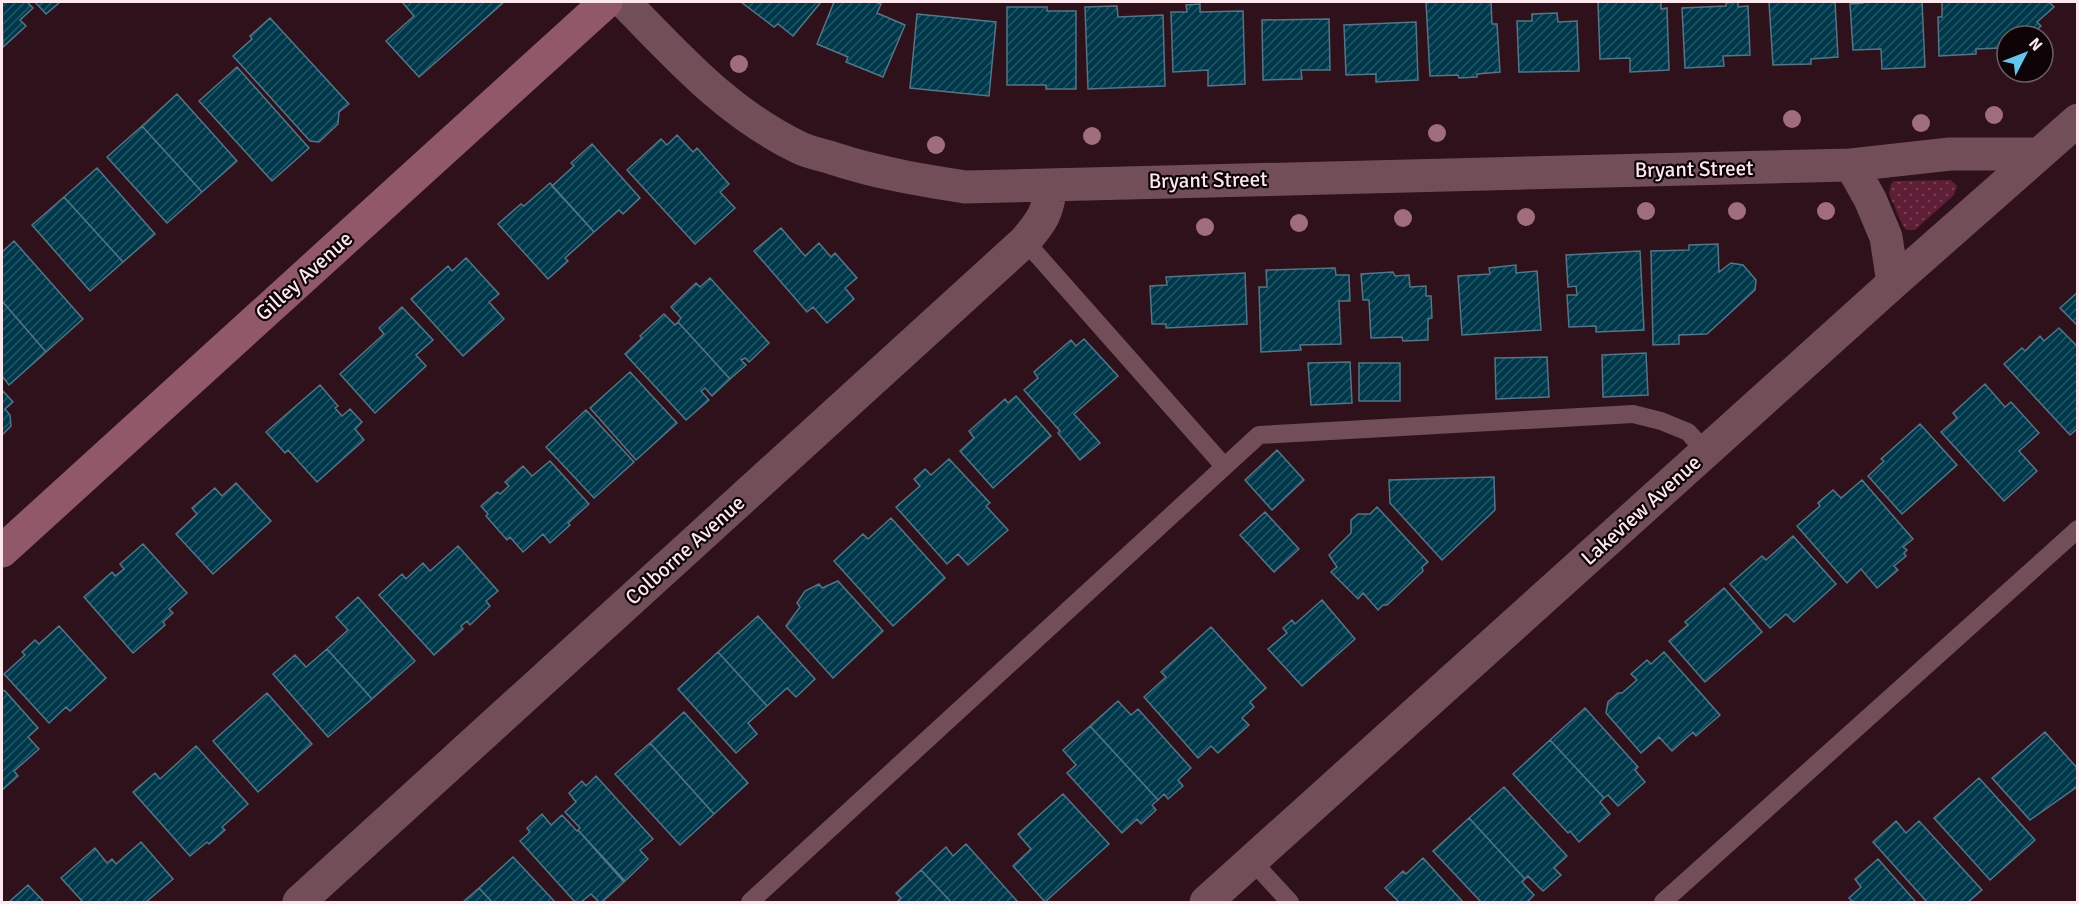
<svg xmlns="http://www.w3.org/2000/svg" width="2079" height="904" font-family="Signika,sans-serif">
	<defs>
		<pattern id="grass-dots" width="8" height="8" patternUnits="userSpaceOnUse" patternTransform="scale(1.5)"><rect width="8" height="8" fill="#5e1e35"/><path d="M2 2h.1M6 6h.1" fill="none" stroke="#763f53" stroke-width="1.8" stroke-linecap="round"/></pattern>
		<pattern id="building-hatch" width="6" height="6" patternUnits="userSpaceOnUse" patternTransform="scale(1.5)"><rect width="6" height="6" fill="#00384b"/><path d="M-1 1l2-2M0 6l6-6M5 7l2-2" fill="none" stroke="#265565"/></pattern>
	</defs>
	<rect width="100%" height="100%" fill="#2e111a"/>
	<!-- grass -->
	<path fill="url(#grass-dots)" d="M1951,180l6,6 -3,9 -39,35h-9l-3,-4 -14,-32 2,-10 3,-3h5z"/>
	<!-- building -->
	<path fill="url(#building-hatch)" stroke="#527688" stroke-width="1.5" d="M2,2h25l6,6 -13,12 6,6 -23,21z
		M35,2h25l-14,12z
		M405,2h99l-85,75 -33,-36 28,-25 -11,-13z
		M741,2h80l-28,34 -15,-12 -4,3z
		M834,2h42l5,2 -4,9 28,12 -22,52 -37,-15 2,-5 -31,-13z
		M1426,2h65l1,22h5l3,48 -23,2v3l-18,1 -1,-3 -28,1z
		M1598,2h63v7l6,-1 2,62 -39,2v-14l-30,1z
		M1738,2v5l10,-1 2,49 -27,1 1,10 -39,2 -3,-60 44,-2v-3z
		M1769,2h66l3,55 -27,2v5l-38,1z
		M1863,2h59l3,65 -43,2 -1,-20 -28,1 -3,-46 13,-1z
		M1942,2h107l5,5 -17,15 4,4 -11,10 -3,-4 -5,4h-15v7l-6,5 -25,1v5l-37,2 -1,-39h4z
		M1200,4v8l43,-1 2,73 -37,2v-16l-35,2 -2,-60h16l-1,-7z
		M1117,6l1,11 45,-2 2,71 -77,3 -3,-82z
		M1007,7h40v4h29v78h-30v-4h-39z
		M1557,13l1,9 19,-1 2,50 -60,1 -2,-51h15v-7z
		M917,14l79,8 -7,74 -79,-8z
		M270,18l79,86 -10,8 -1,12 -19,18 -9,-1 -77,-85 19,-17 -2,-3z
		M1329,19l1,51h-29l1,9 -39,1 -1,-60z
		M1416,22l2,58 -42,2v-8l-30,1 -2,-50z
		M237,67l72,81 -37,33 -73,-80z
		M177,94l60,67 -35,31 -60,-66z
		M142,126l60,66 -35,31 -60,-66z
		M677,135l16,17 4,-4 32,36 -9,8 15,16 -40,36 -68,-74 34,-31 6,6z
		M592,144l48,54 -17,16 -4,-4 -25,22 -42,-46 22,-20 -3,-3z
		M97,168l58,66 -32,28 -59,-65z
		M550,183l44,49 -29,26 3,3 -20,18 -50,-55 23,-20 3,2z
		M64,197l59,65 -33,29 -58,-66z
		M781,228l24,28 14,-13 12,14 4,-4 22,25 -12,10 9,11 -27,24 -14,-16 -6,5 -53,-61z
		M14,241l69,78 -37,33 -44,-51v-49z
		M1718,244l1,28 12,-9 12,2 13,15 -1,10 -48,44 -28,1v9l-26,1 -2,-94 38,-1v-5z
		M1640,251l4,79 -48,2v-6l-27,1 -2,-32h10l-1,-9 -8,1 -2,-32z
		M466,258l33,36 -10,8 15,17 -41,37 -52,-57 37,-33 4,5z
		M1516,265v8l21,-2 4,59 -79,5 -4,-59 32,-2 -1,-6z
		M1335,268l1,7h13l1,26h-11l2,43 -41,1 1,5 -40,2 -2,-65h8l-1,-17z
		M1393,272l2,4 14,-1 1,12 16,-1v10h5l1,22 -4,1v21l-25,1 -1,-4 -31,1 -2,-38h-6l-2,-26z
		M1245,273l2,51 -81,4v-4h-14l-2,-38 17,-1 -1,-8z
		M710,278l59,65 -20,19 -4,-4 -4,2 5,5 -16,14 -52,-57 3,-4 -10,-11 25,-24 4,4z
		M2078,292v34l-18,-18z
		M2,301l44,51 -37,33 -7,-9z
		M402,307l31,33 -17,15 10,11 -51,47 -35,-39 44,-40 -5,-6z
		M664,314l11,11 3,-3 52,57 -18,17 -7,-8 -4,3 8,9 -23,20 -61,-66 17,-16 -2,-2z
		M2059,328l19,19v81l-8,7 -66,-71 18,-16 3,3 15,-15 4,5z
		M1084,339l34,37 -44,38 26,29 -20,17 -22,-27 2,-2 -36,-41 14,-12 -4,-6 37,-32 5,6z
		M1646,353l2,42 -45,2 -1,-42z
		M1547,357l2,40 -53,2 -1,-41z
		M1350,362l2,41 -41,2 -3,-42z
		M1359,363h41v38h-41z
		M630,372l47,51 -41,37 -46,-52z
		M1985,384l20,23 6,-5 28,31 -20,18 18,20 -33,30 -63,-69 16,-14 -4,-5z
		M320,385l18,21 -3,2 7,8 8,-7 12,13 -7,7 9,11 -47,42 -29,-32 -3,3 -19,-21z
		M2,390l11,12 -8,7 5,6 1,11 -9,9z
		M1016,396l35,40 -58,52 -33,-37 14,-13 -5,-7 36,-32 3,4z
		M586,410l48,52 -40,36 -48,-51z
		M1920,424l37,41 -55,49 -34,-38 16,-15 -3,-2z
		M1277,450l27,30 -32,30 -27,-30z
		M949,459l41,44 -4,3 22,24 -40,35 -10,-11 -11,10 -51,-57 24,-21 -6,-7 11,-10 6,6z
		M550,461l39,43 -21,19 2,2 -20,18 -7,-9 -20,18 -13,-15 -3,3 -21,-24 2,-2 -7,-8 16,-14 3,2 9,-8 -4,-4 18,-16 9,10z
		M1494,477l1,33 -53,50 -52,-57 -1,-23z
		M1862,480l51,59 -10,8 4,3 -3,3 2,3 -12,10 4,4 -21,18 -16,-19 -14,14 -50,-57 23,-20 -2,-3 15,-13 8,8z
		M236,483l35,38 -58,53 -37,-40 21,-20 -5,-6 23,-20 7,8z
		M1377,507l51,55 -6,5 1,4 -36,34h-4l-5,5 -15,-17 -5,6 -27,-27 6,-5 -8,-12 22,-22v-13l7,-6h12z
		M1265,512l34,37 -25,23 -34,-37z
		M891,518l54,60 -52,48 -59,-65 29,-27 5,5z
		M1793,536l43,48 -42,38 -8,-8 -16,14 -40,-44 32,-28 4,4z
		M143,544l44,49 -18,16 4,4 -10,9 2,3 -32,28 -49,-56 28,-25 3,4 9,-7 -4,-5z
		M458,546l40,45 -12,10 4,5 -20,19 -3,-4 -6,5 2,3 -29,26 -55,-60 23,-21 4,5 17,-16 7,8z
		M838,581l45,50 -50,47 -47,-52 14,-19 -3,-4 8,-12 14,-7 3,4z
		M1724,588l38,44 -57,50 -36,-41 19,-16 -3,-3z
		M358,597l57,64 -43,38 -45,-50 21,-19 -12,-13z
		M1322,600l33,39 -53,47 -34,-37 19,-16 -4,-5 9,-8 3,4z
		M758,616l57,63 -19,18 -9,-9 -20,18 -49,-54z
		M59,626l47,52 -36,33 -4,-4 -17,16 -45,-49 21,-19 -3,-3 13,-12 4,4z
		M1211,627l55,61 -16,14 4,5 -12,11 7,7 -31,28 -7,-7 -13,12 -54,-61 22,-20 -5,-5z
		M327,649l45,50 -44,38 -55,-63 22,-19 11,12z
		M718,652l49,54 -19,17 9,11 -21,19 -58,-64z
		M1664,652l56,63 -24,21 -3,-4 -21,19 -13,-14 -18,16 -35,-40 2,-11 10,-9h4l15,-13 -6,-6 16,-14 4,4z
		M2,690l3,1 33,37 -10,9 11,12 -25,22 4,5 -16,14z
		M267,693l45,51 -54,48 -45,-51z
		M1118,701l13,14 7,-6 53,59 -13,12 5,6 -15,13 -4,-5 -6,6 -68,-74z
		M1585,708l53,59 -3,3 10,12 -27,24 -10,-11 -4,3 -54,-58z
		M684,712l64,71 -34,31 -64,-71z
		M1090,726l68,74 -6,5 4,5 -15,14 -4,-5 -15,14 -55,-60 9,-8 -13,-15z
		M2045,732l33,37v17l-48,34 -38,-42z
		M1550,740l54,58 -4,4 10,12 -31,28 -9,-11 -2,2 -55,-59z
		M650,743l64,71 -34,31 -65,-71z
		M196,746l52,58 -26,23 3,3 -16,14 -2,-2 -17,14 -57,-64 22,-19 5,6z
		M596,776l57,63 -13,11 8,9 -23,22 -47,-51 2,-2 -15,-16 11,-10 -7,-9 13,-12 4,5z
		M1979,778l56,62 -45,40 -56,-62z
		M1504,787l63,69 -13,12 7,7 -18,16 -15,-15 -3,3 -56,-61z
		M1063,794l46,50 -64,58 -32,-36 18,-17 -13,-15z
		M542,814l9,11 11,-10 15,16 1,-1 46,52 -22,20h-3l-8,-8 -10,8h-6l-55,-61 10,-9 -3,-4z
		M1469,818l56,61 -3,3 12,13 -7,7h-46l-48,-51z
		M1896,821l10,12 13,-12 63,69 -14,12h-41l-54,-60z
		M141,842l32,37 -27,23h-63l-22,-24 34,-30 12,15 5,-4 4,5z
		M966,844l52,58h-67l-30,-32 25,-23 7,9z
		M513,857l42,45h-63l-13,-14z
		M1423,858l40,44h-64l-14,-14 18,-17 3,3z
		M1878,859l38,43h-63l-4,-4 12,-11 -6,-8z
		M921,870l30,32h-54l4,-4 -5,-5z
		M28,885l16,17h-35z
		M479,888l13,14h-29z"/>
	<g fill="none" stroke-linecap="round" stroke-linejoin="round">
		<!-- lane -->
		<path stroke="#714e58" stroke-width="18" d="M1025,241l199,225
			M1252,861l38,41
			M750,902l509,-467 374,-21 28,7 27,11 18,20
			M1663,902l415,-373"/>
		<!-- street -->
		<path stroke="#714e58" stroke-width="33" d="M624,2c55,56 103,111 176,146 11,5 23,7 35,11 43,14 86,21 130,28l886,-22 99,-11h89
			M1851,165l19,34 16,38 7,46
			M299,902l726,-661c17,-20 23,-28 26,-56
			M1206,902l687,-619 185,-163"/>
		<!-- secondary -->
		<path stroke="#905869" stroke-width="33" d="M2,551l604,-549"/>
	</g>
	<!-- trees -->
	<g fill="#9f6d7b">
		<circle cx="739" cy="64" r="9"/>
		<circle cx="1994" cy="115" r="9"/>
		<circle cx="1792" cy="119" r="9"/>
		<circle cx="1921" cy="123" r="9"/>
		<circle cx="1437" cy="133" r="9"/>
		<circle cx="1092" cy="136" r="9"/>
		<circle cx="936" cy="145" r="9"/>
		<circle cx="1646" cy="211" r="9"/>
		<circle cx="1737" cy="211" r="9"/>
		<circle cx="1826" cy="211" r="9"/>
		<circle cx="1526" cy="217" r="9"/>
		<circle cx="1403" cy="218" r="9"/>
		<circle cx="1299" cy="223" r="9"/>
		<circle cx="1205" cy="227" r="9"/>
	</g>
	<g text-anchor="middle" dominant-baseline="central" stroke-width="4.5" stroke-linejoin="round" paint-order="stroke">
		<!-- street labels -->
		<g font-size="21" fill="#fde8ed" stroke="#0e0306">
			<text transform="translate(1694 169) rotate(-1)">Bryant Street</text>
			<text transform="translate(1208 180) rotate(-1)">Bryant Street</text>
			<text transform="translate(304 276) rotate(-42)">Gilley Avenue</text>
			<text transform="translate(1641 510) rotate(-42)">Lakeview Avenue</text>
			<text transform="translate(685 550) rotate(-42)">Colborne Avenue</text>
		</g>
	</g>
	<!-- border -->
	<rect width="2079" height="904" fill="none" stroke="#fde8ed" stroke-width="6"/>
	<!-- north arrow -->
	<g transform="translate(2025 54) rotate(48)"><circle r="28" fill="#0e0306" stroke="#6e5f62" stroke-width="1.5"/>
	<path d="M0-4.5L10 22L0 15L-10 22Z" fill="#65c5ee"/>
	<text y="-9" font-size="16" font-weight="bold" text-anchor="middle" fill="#fde8ed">N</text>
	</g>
</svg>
